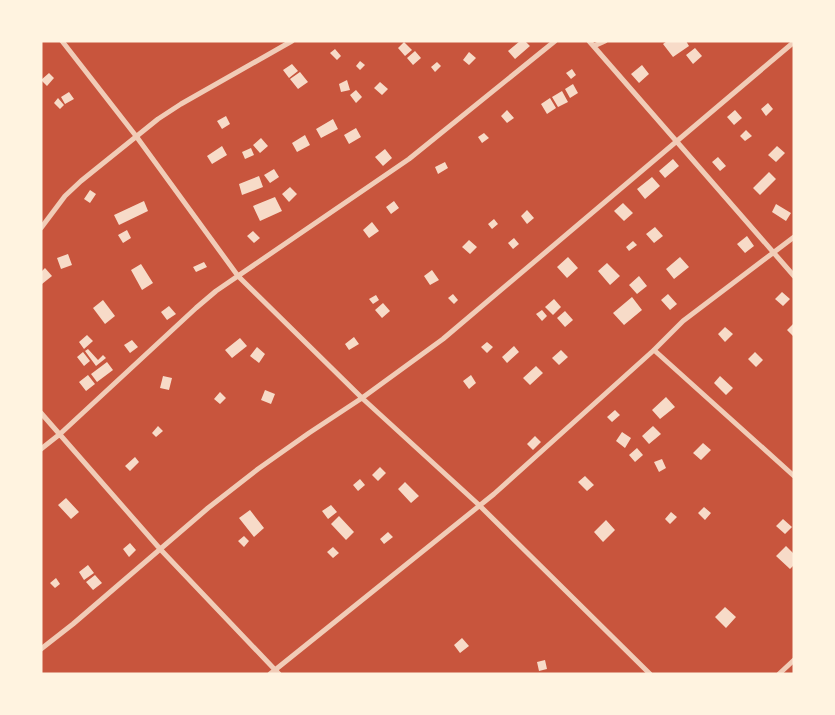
<svg xmlns="http://www.w3.org/2000/svg" width="835" height="715" font-family="'Zilla Slab',serif">
	<rect width="100%" height="100%" fill="#c8553d"/>
	<!-- building -->
	<path fill="#f7dbc8" d="M520,41h5l5,5 -15,13 -7,-8z
		M667,41h19l3,5 -16,11 -10,-13z
		M404,42l8,8 -7,6 -7,-8z
		M695,48l7,8 -9,8 -7,-9z
		M335,49l6,7 -4,4 -7,-7z
		M415,51l6,7 -8,7 -6,-7z
		M469,52l7,6 -7,7 -6,-5z
		M360,61l5,4 -5,5 -4,-4z
		M437,62l4,4 -6,6 -4,-5z
		M292,64l6,7 -9,7 -6,-8z
		M642,65l7,9 -10,9 -8,-9z
		M572,69l4,6 -5,4 -5,-6z
		M300,72l8,10 -10,7 -8,-10z
		M49,73l5,5 -7,8 -6,-6z
		M347,80l3,10 -9,2 -2,-8z
		M380,82l8,7 -6,6 -8,-7z
		M573,84l5,9 -8,5 -5,-9z
		M356,90l6,7 -6,6 -6,-8z
		M562,91l6,11 -10,5 -6,-10z
		M69,92l5,7 -9,5 -4,-7z
		M58,98l6,7 -4,4 -6,-6z
		M550,98l6,10 -9,6 -6,-10z
		M768,103l5,6 -7,7 -5,-7z
		M507,110l7,8 -7,5 -6,-7z
		M735,110l7,8 -8,7 -7,-8z
		M226,116l4,8 -8,5 -5,-8z
		M333,119l5,10 -17,9 -5,-9z
		M356,128l5,9 -12,7 -5,-9z
		M746,130l6,6 -7,5 -5,-5z
		M484,133l5,5 -7,5 -4,-6z
		M305,135l5,10 -13,7 -5,-9z
		M261,138l7,8 -8,7 -7,-8z
		M222,146l5,9 -15,9 -5,-8z
		M777,146l8,7 -9,9 -8,-7z
		M251,148l3,7 -9,4 -3,-7z
		M385,149l7,9 -9,8 -8,-9z
		M718,157l8,9 -6,5 -8,-9z
		M673,159l6,7 -14,12 -6,-7z
		M445,162l3,6 -10,6 -3,-7z
		M274,169l5,8 -9,6 -6,-8z
		M769,172l7,7 -16,16 -7,-7z
		M259,176l4,11 -21,8 -3,-11z
		M652,177l8,9 -15,13 -8,-10z
		M290,187l7,7 -8,8 -7,-8z
		M90,190l6,4 -6,9 -6,-4z
		M275,197l7,14 -22,10 -7,-15z
		M144,201l4,10 -29,14 -5,-10z
		M394,201l5,7 -8,6 -5,-7z
		M623,203l10,10 -9,8 -10,-10z
		M776,204l15,9 -5,8 -14,-9z
		M527,210l7,8 -7,6 -6,-8z
		M494,219l4,5 -6,5 -4,-5z
		M372,222l7,9 -10,7 -6,-8z
		M655,227l8,9 -9,7 -8,-9z
		M127,230l4,8 -8,5 -5,-8z
		M253,231l7,7 -6,5 -7,-7z
		M747,236l7,10 -9,7 -8,-9z
		M514,238l5,6 -6,5 -5,-6z
		M469,240l8,7 -7,7 -8,-7z
		M633,241l4,4 -8,6 -3,-4z
		M68,254l4,11 -11,4 -4,-11z
		M568,257l10,11 -11,10 -10,-11z
		M680,257l9,10 -15,12 -8,-10z
		M204,262l3,5 -11,5 -3,-5z
		M607,263l13,13 -10,9 -12,-14z
		M141,264l12,19 -11,7 -11,-20z
		M45,268l7,8 -10,8 -1,-12z
		M432,270l7,10 -9,5 -6,-9z
		M639,276l8,10 -10,8 -8,-9z
		M782,292l8,7 -7,7 -8,-7z
		M453,294l5,6 -4,4 -6,-6z
		M668,294l9,10 -7,6 -9,-10z
		M376,295l3,5 -6,4 -4,-5z
		M632,297l10,13 -18,15 -11,-12z
		M554,299l7,8 -8,8 -8,-8z
		M103,300l12,16 -10,8 -12,-16z
		M383,303l7,8 -8,7 -7,-8z
		M169,306l7,8 -9,6 -6,-8z
		M542,310l5,6 -5,5 -6,-7z
		M565,311l8,9 -8,7 -8,-9z
		M794,323v14l-7,-7z
		M725,327l8,7 -8,8 -7,-8z
		M87,335l6,6 -9,8 -5,-7z
		M354,337l5,7 -10,6 -4,-6z
		M240,338l7,8 -15,12 -7,-8z
		M132,340l6,7 -8,6 -6,-8z
		M487,342l6,5 -6,6 -6,-6z
		M514,346l5,6 -12,11 -5,-6z
		M257,347l8,7 -6,9 -9,-7z
		M88,349l10,11 5,-5 3,3 -10,8 -11,-15z
		M561,350l7,7 -9,8 -7,-7z
		M83,352l7,9 -6,5 -7,-9z
		M755,352l8,8 -7,7 -8,-8z
		M107,362l6,8 -16,12 -6,-8z
		M536,366l7,7 -13,12 -7,-7z
		M88,375l7,9 -9,7 -7,-9z
		M471,375l5,8 -7,6 -6,-8z
		M163,376l9,2 -3,12 -9,-2z
		M720,376l13,12 -7,7 -12,-12z
		M265,390l10,4 -4,10 -10,-4z
		M220,392l6,6 -6,6 -6,-5z
		M666,397l9,10 -15,12 -8,-9z
		M615,410l5,5 -8,7 -5,-5z
		M158,426l5,5 -7,6 -4,-4z
		M653,426l8,8 -12,10 -7,-8z
		M622,432l9,6 -6,10 -9,-7z
		M535,436l6,6 -8,8 -6,-6z
		M703,443l8,7 -10,10 -8,-7z
		M637,448l6,7 -8,7 -6,-7z
		M135,457l4,5 -9,9 -5,-5z
		M662,459l4,9 -7,4 -5,-10z
		M380,467l6,6 -8,8 -6,-6z
		M585,476l9,9 -7,6 -9,-9z
		M360,479l5,6 -7,6 -5,-6z
		M405,482l14,14 -8,7 -13,-14z
		M66,498l13,14 -8,7 -13,-14z
		M331,505l6,7 -9,7 -6,-8z
		M704,507l7,6 -6,7 -7,-7z
		M250,510l14,18 -10,9 -15,-19z
		M671,512l6,5 -7,7 -5,-5z
		M339,516l15,16 -8,8 -15,-16z
		M783,519l9,8 -7,7 -9,-8z
		M606,520l9,10 -12,12 -9,-10z
		M388,532l5,5 -9,7 -4,-5z
		M244,536l5,5 -5,6 -6,-6z
		M130,543l6,7 -7,7 -6,-8z
		M786,546l8,8v11l-4,4 -14,-13z
		M333,547l6,6 -6,5 -6,-6z
		M88,565l6,8 -10,7 -5,-8z
		M95,575l7,8 -9,7 -7,-8z
		M56,578l4,6 -5,4 -5,-5z
		M725,607l11,10 -10,11 -11,-11z
		M462,638l7,8 -9,7 -6,-8z
		M545,660l2,9 -8,2 -2,-9z"/>
	<g fill="none" stroke-linecap="round" stroke-linejoin="round">
		<!-- minor -->
		<path stroke="#f1ccb7" stroke-width="5" d="M62,41l74,95 102,140 124,122 117,107 171,169
			M589,41l205,235
			M594,46l11,-5
			M41,228l24,-32 16,-15 77,-62 23,-15 111,-63
			M654,350l140,126
			M41,413l120,137 118,124
			M41,449l19,-15 136,-126 20,-17 193,-132 146,-118
			M41,649l32,-25 135,-116 50,-39 51,-36 53,-35 81,-59 351,-297
			M270,674l224,-180 160,-144 29,-29 111,-84
			M779,674l15,-14"/>
	</g>
	<!-- border -->
	<rect width="835" height="715" fill="none" stroke="#fff3e0" stroke-width="85"/>
</svg>
